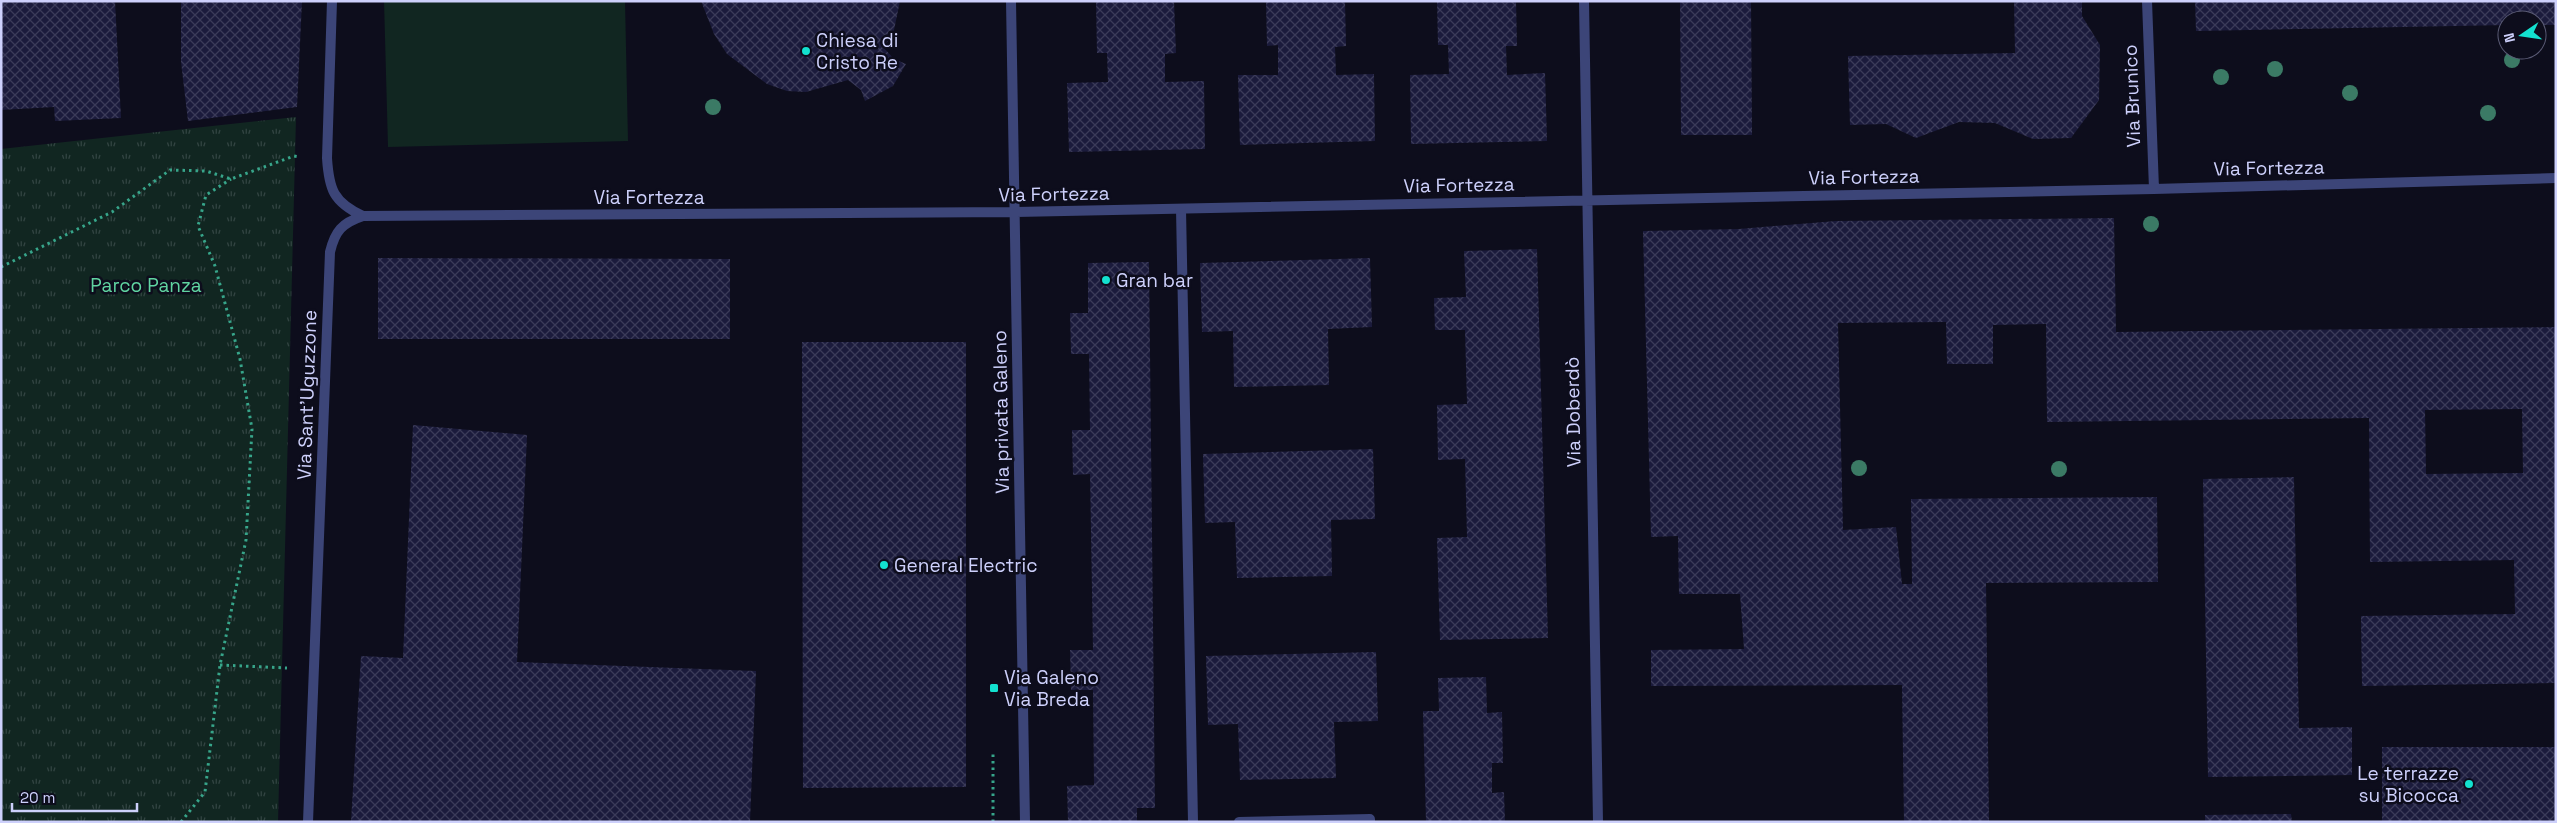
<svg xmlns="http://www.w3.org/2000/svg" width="2557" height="823" font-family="'Space Grotesk',sans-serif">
	<defs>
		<pattern id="park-tufts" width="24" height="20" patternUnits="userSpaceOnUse" patternTransform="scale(1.25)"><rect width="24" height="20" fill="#112621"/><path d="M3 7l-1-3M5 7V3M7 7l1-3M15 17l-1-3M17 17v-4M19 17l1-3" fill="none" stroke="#324442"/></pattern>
		<pattern id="building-cross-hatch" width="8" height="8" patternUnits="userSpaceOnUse" patternTransform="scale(1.25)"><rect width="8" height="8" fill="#1b1b3c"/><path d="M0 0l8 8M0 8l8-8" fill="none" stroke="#3b3b59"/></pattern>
	</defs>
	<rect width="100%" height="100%" fill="#0d0d1c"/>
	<!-- park -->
	<path fill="url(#park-tufts)" d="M296,117l-18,705h-277v-673z"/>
	<!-- garden -->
	<path fill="#112621" d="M384,1h241l3,140 -240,6z"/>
	<!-- building -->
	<path fill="url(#building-cross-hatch)" fill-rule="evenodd" d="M1,1h114l6,117 -66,3 -1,-14 -53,3z
		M181,1h121l-5,106 -109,14 -7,-59z
		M701,1h199l-6,29 -10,18 10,11 12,5 -13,22 -28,15 -4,-11 -13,-10 -42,12 -19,-1 -20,-7 -40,-30 -13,-20z
		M1096,1h78l2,52 -11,1v28l39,-1 1,68 -136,3 -2,-69 41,-1 -1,-29h-10z
		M1266,1h79l1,45 -11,1 1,28 38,-1 1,67 -135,4 -2,-70h40v-30l-11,1z
		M1437,1h79l1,45h-11l1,29 38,-2 2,68 -136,3 -1,-69 39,-1 -1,-29h-10z
		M1680,1h71l1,134h-71z
		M2014,1h68v15l18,29 -1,55 -28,38 -38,1 -38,-16 -36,-1 -43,16 -30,-14 -36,1 -2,-69 167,-3z
		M2195,1h361v24h-19v-5h-30v5l-311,6z
		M2114,218l2,114 440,-5v356l-194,3 -1,-70 154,-2 -1,-54 -144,2 -1,-144 -322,4 -1,-98 -53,1v39h-46l-1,-42 -108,1 5,207 53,-3 6,57h10l-1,-85 246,-2 1,85 -172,1 3,239h-85l-2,-137 -251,1v-36l93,-1 -4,-55h-61l-1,-58 -27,1 -8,-306 96,-2 97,-8zM2522,409l1,64 -97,1 -1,-64z
		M1537,249l11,389 -108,2 -3,-102 30,-1 -2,-78 -27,1 -1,-55 30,-1 -2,-74h-30l-1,-32 32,-1 -2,-46z
		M378,258l352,1v80h-352z
		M1370,258l2,69 -44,2 1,56 -95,2 -1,-56 -31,1 -2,-69z
		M1149,262l6,546h-18v14h-69l-1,-36 27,-1 -1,-95h-22l-1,-40h23l-3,-176 -17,1 -1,-45h18l-1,-76h-18l-1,-41h18v-50z
		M802,342h164v445l-163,1z
		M413,425l114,10 -10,227 239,9 -6,151h-399l10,-166 42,2z
		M1373,449l2,70 -44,1 1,56 -95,2 -2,-56 -30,1 -2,-69z
		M2294,477l5,251 53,-1v48l-144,2 -5,-298z
		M1376,652l2,69 -44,1 2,56 -96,2 -2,-56 -30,1 -2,-69z
		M1486,677l1,36 15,-1 1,51h-11v30l12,-1 1,30h-79l-3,-111h16l-1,-33z
		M2382,747h174v75h-174z
		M2291,814l1,8h-87v-7z"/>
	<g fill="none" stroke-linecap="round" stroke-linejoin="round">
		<!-- path -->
		<path stroke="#37a58a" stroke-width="3" stroke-dasharray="2.5 4" stroke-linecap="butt" d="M1,267l111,-55 58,-42 36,1 25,8 63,-23 6,1
			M220,665l67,3
			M181,822l24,-30 15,-127 26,-125 6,-111 -12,-70 -25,-93 -17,-40 8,-31 25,-16
			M993,822v-69"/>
		<!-- lane -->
		<path stroke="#3c4578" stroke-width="10" d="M1181,209l12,613
			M1239,822l131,-3v3"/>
		<!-- street -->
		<path stroke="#3c4578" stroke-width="10" d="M332,1l-5,157c2,31 6,44 36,58
			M1011,1l14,821
			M1584,1l14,821
			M2147,1l7,188
			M308,822l22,-570c5,-21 12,-29 33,-36l652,-4 1139,-23 402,-11"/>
	</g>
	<!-- trees -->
	<g fill="#3b7a65">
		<circle cx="2512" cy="60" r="8"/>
		<circle cx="2275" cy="69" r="8"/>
		<circle cx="2221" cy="77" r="8"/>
		<circle cx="2350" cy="93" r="8"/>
		<circle cx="713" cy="107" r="8"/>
		<circle cx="2488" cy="113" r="8"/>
		<circle cx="2151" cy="224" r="8"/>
		<circle cx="1859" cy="468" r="8"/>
		<circle cx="2059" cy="469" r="8"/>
	</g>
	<!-- markers -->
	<g fill="#13e1cf" stroke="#0d0d1c" stroke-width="2">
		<circle cx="806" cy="51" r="5"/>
		<circle cx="1106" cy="280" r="5"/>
		<circle cx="884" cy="565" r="5"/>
		<rect x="989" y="683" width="10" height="10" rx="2.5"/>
		<circle cx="2469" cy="784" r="5"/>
	</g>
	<g text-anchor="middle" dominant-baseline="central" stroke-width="5" stroke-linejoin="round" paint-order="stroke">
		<!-- poi labels -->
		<g font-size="19" fill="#cdd0fb" stroke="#0d0d1c" text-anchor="start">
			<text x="816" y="40">Chiesa di<tspan x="816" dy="22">Cristo Re</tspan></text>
			<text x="1116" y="280">Gran bar</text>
			<text x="894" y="565">General Electric</text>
			<text x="1004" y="677">Via Galeno<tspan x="1004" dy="22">Via Breda</tspan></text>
			<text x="2459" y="773" text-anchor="end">Le terrazze<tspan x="2459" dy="22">su Bicocca</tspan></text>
		</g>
		<!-- street labels -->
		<g font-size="19" fill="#cdd0fb" stroke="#0d0d1c">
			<text transform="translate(2132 96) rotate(-92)">Via Brunico</text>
			<text transform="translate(2269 168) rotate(-1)">Via Fortezza</text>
			<text transform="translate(1864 177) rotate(-1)">Via Fortezza</text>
			<text transform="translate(1459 185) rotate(-1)">Via Fortezza</text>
			<text transform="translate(1054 194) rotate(-1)">Via Fortezza</text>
			<text x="649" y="197">Via Fortezza</text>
			<text transform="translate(307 395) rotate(-88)">Via Sant'Uguzzone</text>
			<text transform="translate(1001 412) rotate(-91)">Via privata Galeno</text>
			<text transform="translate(1573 412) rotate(-91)">Via Doberdò</text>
		</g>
		<!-- park labels -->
		<g font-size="19" fill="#60d4a1" stroke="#0d0d1c">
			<text x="146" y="285">Parco Panza</text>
		</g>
	</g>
	<!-- border -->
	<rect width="2557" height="823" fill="none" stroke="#cdd0fb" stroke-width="5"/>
	<!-- north arrow -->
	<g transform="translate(2522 35) rotate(257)"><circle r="24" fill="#0d0d1c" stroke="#5a5b75"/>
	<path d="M0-4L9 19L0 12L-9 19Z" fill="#13e1cf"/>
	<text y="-8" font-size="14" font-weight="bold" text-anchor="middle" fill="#cdd0fb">N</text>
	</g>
	<!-- scale -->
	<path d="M12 803v8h125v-8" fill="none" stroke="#cdd0fb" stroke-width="2.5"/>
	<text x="20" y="803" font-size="15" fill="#cdd0fb" stroke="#0d0d1c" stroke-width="4" paint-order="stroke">20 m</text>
</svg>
